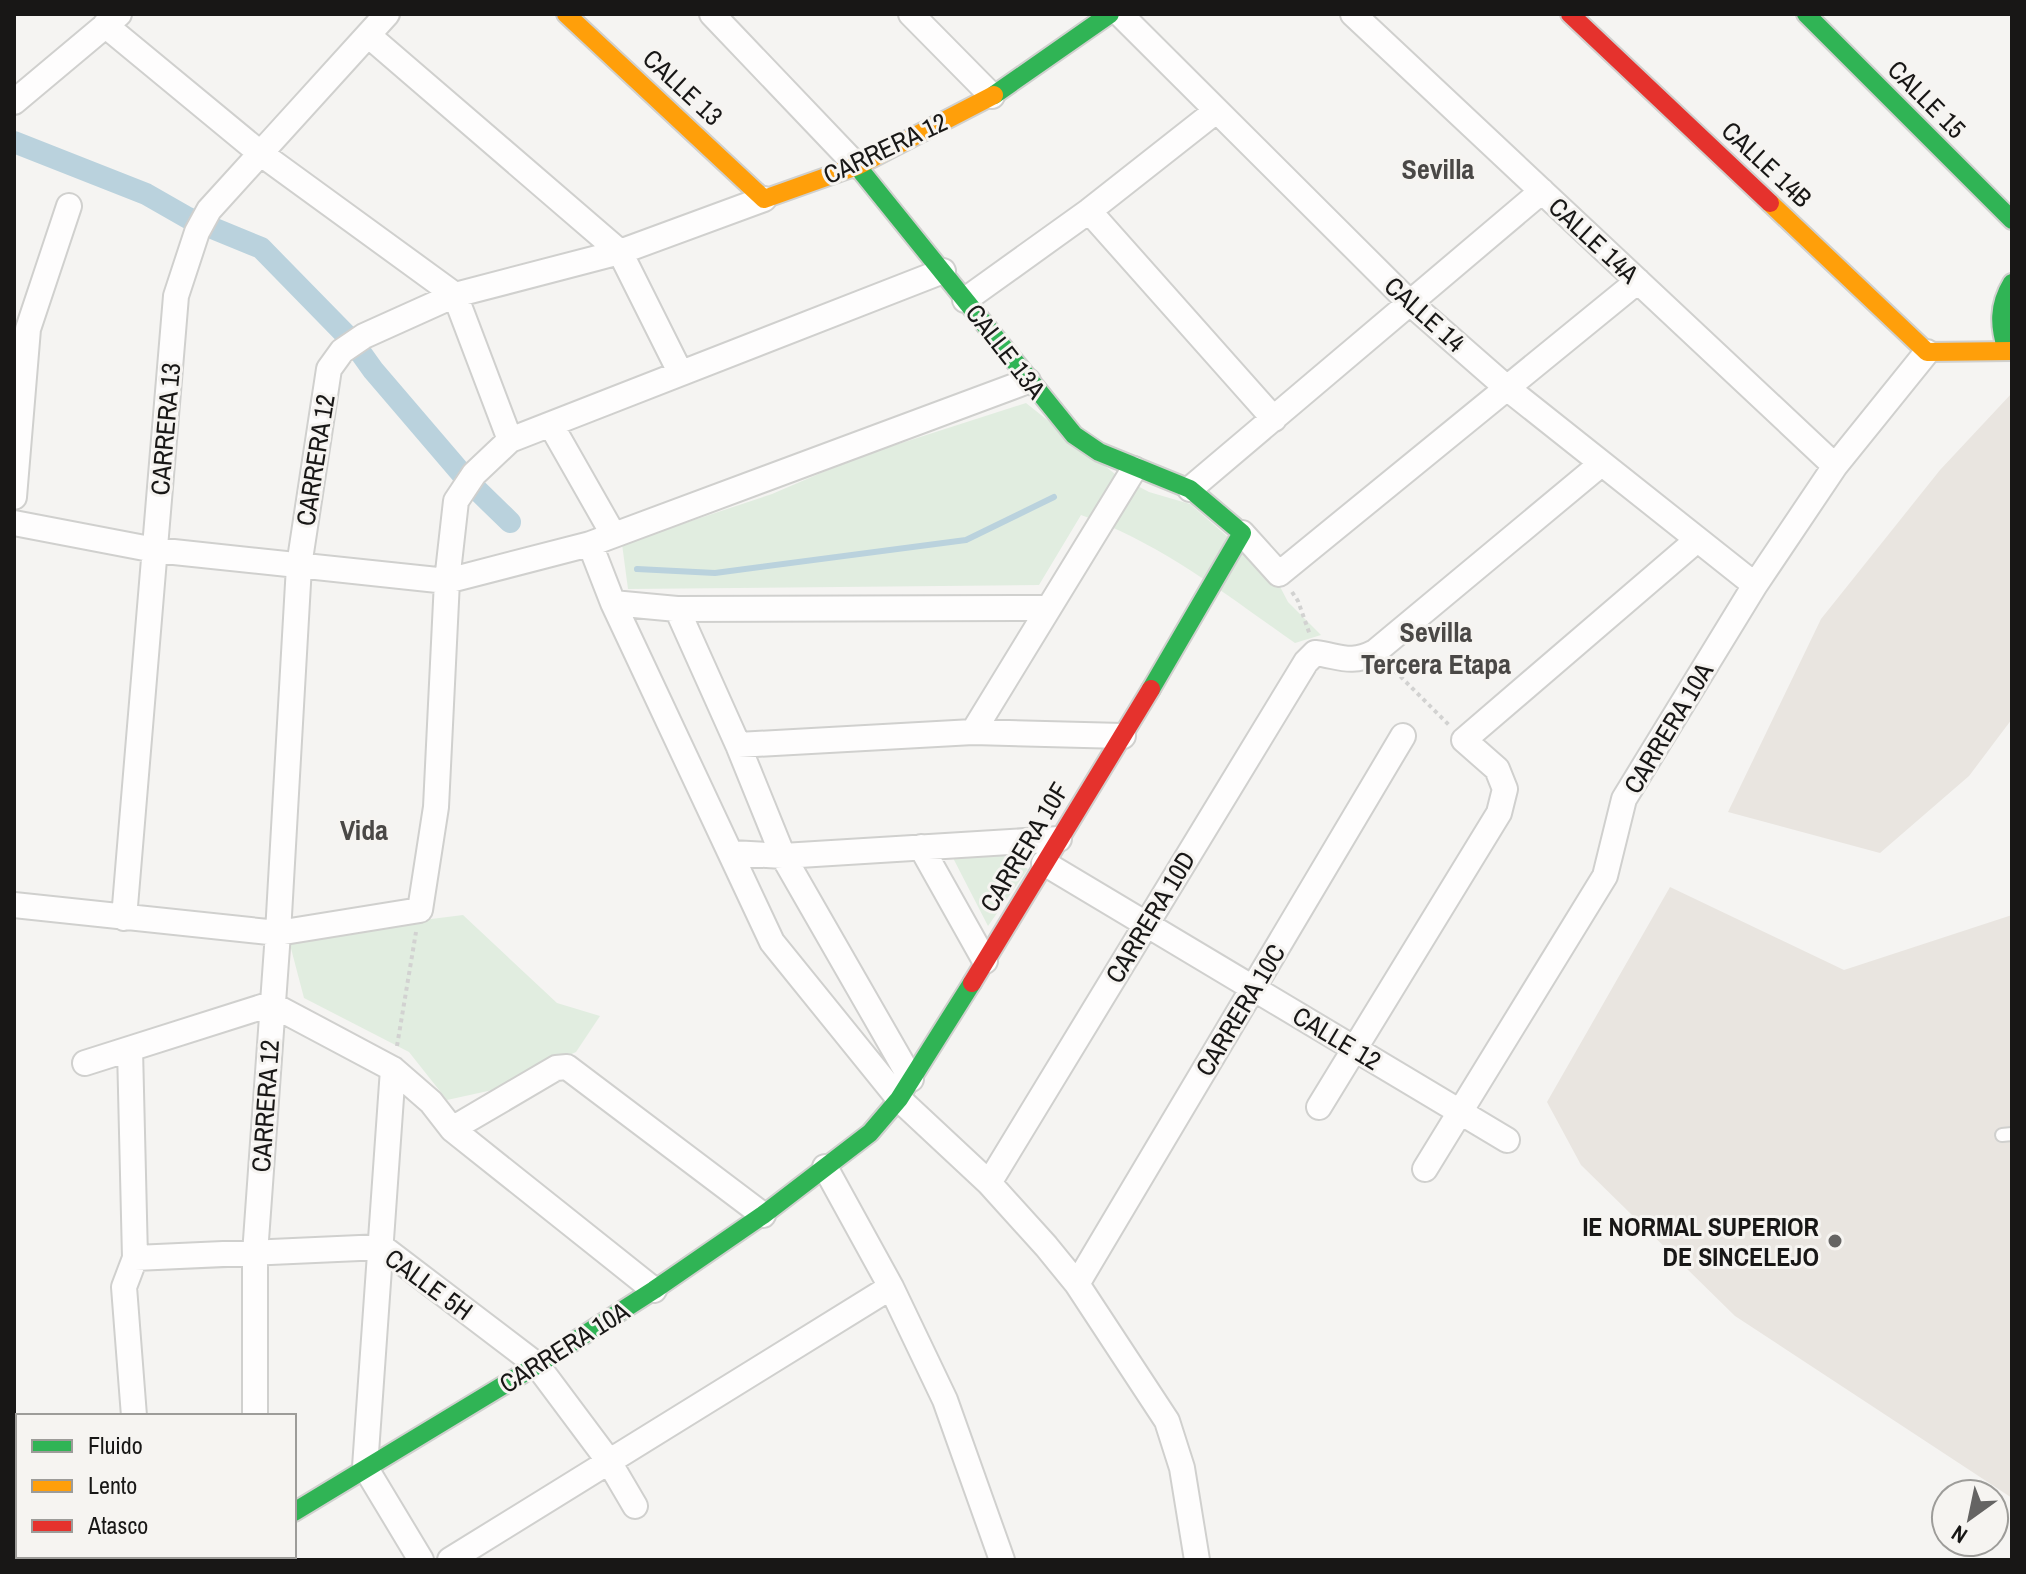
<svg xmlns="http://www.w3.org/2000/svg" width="2026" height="1574" font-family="'Archivo Narrow',sans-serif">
	<rect width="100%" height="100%" fill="#f5f4f2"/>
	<!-- built -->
	<path fill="#e9e5e0" d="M2012,393v326l-43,57 -89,77 -152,-41 93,-193 119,-149z
		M1670,887l174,83 168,-55v583l-277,-182 -154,-151 -34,-63z"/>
	<!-- green -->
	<path fill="#e1ede0" d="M1026,403l89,71 34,18 41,12 86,75 12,23 33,33 -26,8c-67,-47 -136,-101 -214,-128l-42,70 -411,4 -6,-45 150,-50 86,-37z
		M998,853l30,16 -40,57 -36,-70z
		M463,915l94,88 43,13 -24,36 -79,37 -50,11 -38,-48 -105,-54 -16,-61z"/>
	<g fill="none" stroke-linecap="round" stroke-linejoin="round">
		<!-- stream -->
		<path stroke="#bad2dd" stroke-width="6" d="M637,569l78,4 251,-33 88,-43"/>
		<!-- canal -->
		<path stroke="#bad2dd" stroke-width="22" d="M14,142l132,52 42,24 73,30 92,94 20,28 95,111 42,41"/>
		<defs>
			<path id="lane" d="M2002,1135l10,-1"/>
			<path id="street" d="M712,14l145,152
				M911,14l81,82
				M1120,14l290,289 97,85 248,197
				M1353,14l482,452
				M105,25l155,128 195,142 55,145
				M368,35l252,217 60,120
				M14,102l105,-88
				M1089,211l185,208
				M965,300l124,-89 127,-100
				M551,425l62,109
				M1190,489l352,-298
				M14,497l14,-168 41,-123
				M14,523l141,27 292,31 143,-37 438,-163
				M1242,533l37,41 359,-293
				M590,544l23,59 159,339 127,157 90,84 57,63 31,38 90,137 15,47 15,92
				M613,603l64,6 370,-1
				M677,609l61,136 45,111 128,223
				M973,732l161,-263
				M738,745l235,-13 150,4
				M921,847l64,114
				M732,853l51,3 276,-17
				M1044,863l463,277
				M14,905l264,28 142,-23 16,-103 11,-226 9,-80 18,-27 36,-34 433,-169
				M124,918l52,-622 21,-64 12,-22 178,-196
				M130,1049l5,209 -11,29 10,129
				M85,1063l186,-59 122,65 38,33 21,27 202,161
				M393,1069l-28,398 56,93
				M1319,1107l180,-294 6,-24 -8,-20 -33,-29 233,-200
				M452,1129l104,-61 11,-1 196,148
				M825,1167l66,120 54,113 57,160
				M1425,1169l180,-293 19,-77 131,-214 80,-119 92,-114
				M989,1183l317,-521 9,-9c25,3 35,12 60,-1l226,-188
				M135,1258l247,-11 155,118 71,95 27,46
				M1077,1284l326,-548
				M255,1416v-162l23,-321 21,-367 30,-197 13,-18 22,-15 91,-41 165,-43 144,-53
				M14,1487l4,20
				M31,1556l1,4
				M145,1556v4
				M450,1560l441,-273"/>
			<path id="fast" d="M1806,14l206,206
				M994,95l116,-81
				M857,166l217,269 25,17 91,37 52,44 -91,156
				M2007,351c-8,-25 -9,-45 5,-68
				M294,1512l243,-147 117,-75 109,-75 107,-82 29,-34 73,-116"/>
			<path id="slow" d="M566,14l198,185 93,-33 137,-71
				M1770,203l157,149 85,-1
				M214,1560l7,-4"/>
			<path id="jam" d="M1570,14l200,189
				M972,983l179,-294"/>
		</defs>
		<!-- lane casing -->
		<use href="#lane" stroke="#d0d0ce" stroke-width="16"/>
		<!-- street casing -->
		<use href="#street" stroke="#d0d0ce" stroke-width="28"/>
		<!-- fast casing -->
		<use href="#fast" stroke="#d0d0ce" stroke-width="22"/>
		<!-- slow casing -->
		<use href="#slow" stroke="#d0d0ce" stroke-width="22"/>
		<!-- jam casing -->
		<use href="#jam" stroke="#d0d0ce" stroke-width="22"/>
		<!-- path -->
		<path stroke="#d2d2d1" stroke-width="4" stroke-dasharray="4 4" stroke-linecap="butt" d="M1292,592l6,9 12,34
			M1389,665l62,62
			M397,1046l19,-114"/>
		<!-- lane -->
		<use href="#lane" stroke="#fefdfd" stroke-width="12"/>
		<!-- street -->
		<use href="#street" stroke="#fefdfd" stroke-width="24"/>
		<!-- fast -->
		<use href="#fast" stroke="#30b455" stroke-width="18"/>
		<!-- slow -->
		<use href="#slow" stroke="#ff9f0a" stroke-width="18"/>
		<!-- jam -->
		<use href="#jam" stroke="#e5322d" stroke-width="18"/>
	</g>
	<!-- markers -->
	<circle fill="#656463" stroke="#f6f4f1" stroke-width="3" cx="1835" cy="1241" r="8"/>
	<g text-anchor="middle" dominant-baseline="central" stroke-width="6" stroke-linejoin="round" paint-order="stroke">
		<!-- street labels -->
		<g font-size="26" fill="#181716" stroke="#f6f4f1">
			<text transform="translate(683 87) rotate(43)">CALLE 13</text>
			<text transform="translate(1927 99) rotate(45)">CALLE 15</text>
			<text transform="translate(885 148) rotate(-25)">CARRERA 12</text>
			<text transform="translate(1767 164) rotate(43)">CALLE 14B</text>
			<text transform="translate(1594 240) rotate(43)">CALLE 14A</text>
			<text transform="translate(1425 314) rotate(42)">CALLE 14</text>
			<text transform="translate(1006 351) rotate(52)">CALLE 13A</text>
			<text transform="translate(165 429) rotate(-85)">CARRERA 13</text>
			<text transform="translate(315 460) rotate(-81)">CARRERA 12</text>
			<text transform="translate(1668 728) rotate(-59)">CARRERA 10A</text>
			<text transform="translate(1024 847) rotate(-59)">CARRERA 10F</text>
			<text transform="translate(1150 917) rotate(-59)">CARRERA 10D</text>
			<text transform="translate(1240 1010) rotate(-59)">CARRERA 10C</text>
			<text transform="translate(1337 1038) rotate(31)">CALLE 12</text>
			<text transform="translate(265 1106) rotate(-86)">CARRERA 12</text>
			<text transform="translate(429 1284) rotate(36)">CALLE 5H</text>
			<text transform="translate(564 1347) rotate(-32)">CARRERA 10A</text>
		</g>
		<!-- poi labels -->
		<g font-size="26" font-weight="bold" fill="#181716" stroke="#f6f4f1" text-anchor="end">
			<text x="1819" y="1226">IE NORMAL SUPERIOR<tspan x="1819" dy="30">DE SINCELEJO</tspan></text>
		</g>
		<!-- neighbourhood labels -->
		<g font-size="28" font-weight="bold" fill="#4a4846" stroke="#f6f4f1">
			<text x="1438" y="169">Sevilla</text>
			<text x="1436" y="632">Sevilla<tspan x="1436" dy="32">Tercera Etapa</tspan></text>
			<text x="364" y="830">Vida</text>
		</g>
	</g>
	<!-- border -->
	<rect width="2026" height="1574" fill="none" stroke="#181716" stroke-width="32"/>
	<!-- legend -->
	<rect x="16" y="1414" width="280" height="144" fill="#f6f4f1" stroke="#9d9c99" stroke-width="2"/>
	<rect x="32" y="1440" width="40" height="12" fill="#30b455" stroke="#9d9c99" stroke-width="2"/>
	<text x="88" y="1454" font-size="24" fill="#181716">Fluido</text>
	<rect x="32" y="1480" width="40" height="12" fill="#ff9f0a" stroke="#9d9c99" stroke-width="2"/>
	<text x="88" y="1494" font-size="24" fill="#181716">Lento</text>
	<rect x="32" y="1520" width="40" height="12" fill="#e5322d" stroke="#9d9c99" stroke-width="2"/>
	<text x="88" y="1534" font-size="24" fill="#181716">Atasco</text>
	<!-- north arrow -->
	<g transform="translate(1970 1518) rotate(213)"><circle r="38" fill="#f6f4f1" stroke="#9d9c99" stroke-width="2"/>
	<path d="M0-6L14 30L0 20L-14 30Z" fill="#656463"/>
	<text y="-12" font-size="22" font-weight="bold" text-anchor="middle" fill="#181716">N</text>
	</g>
</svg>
